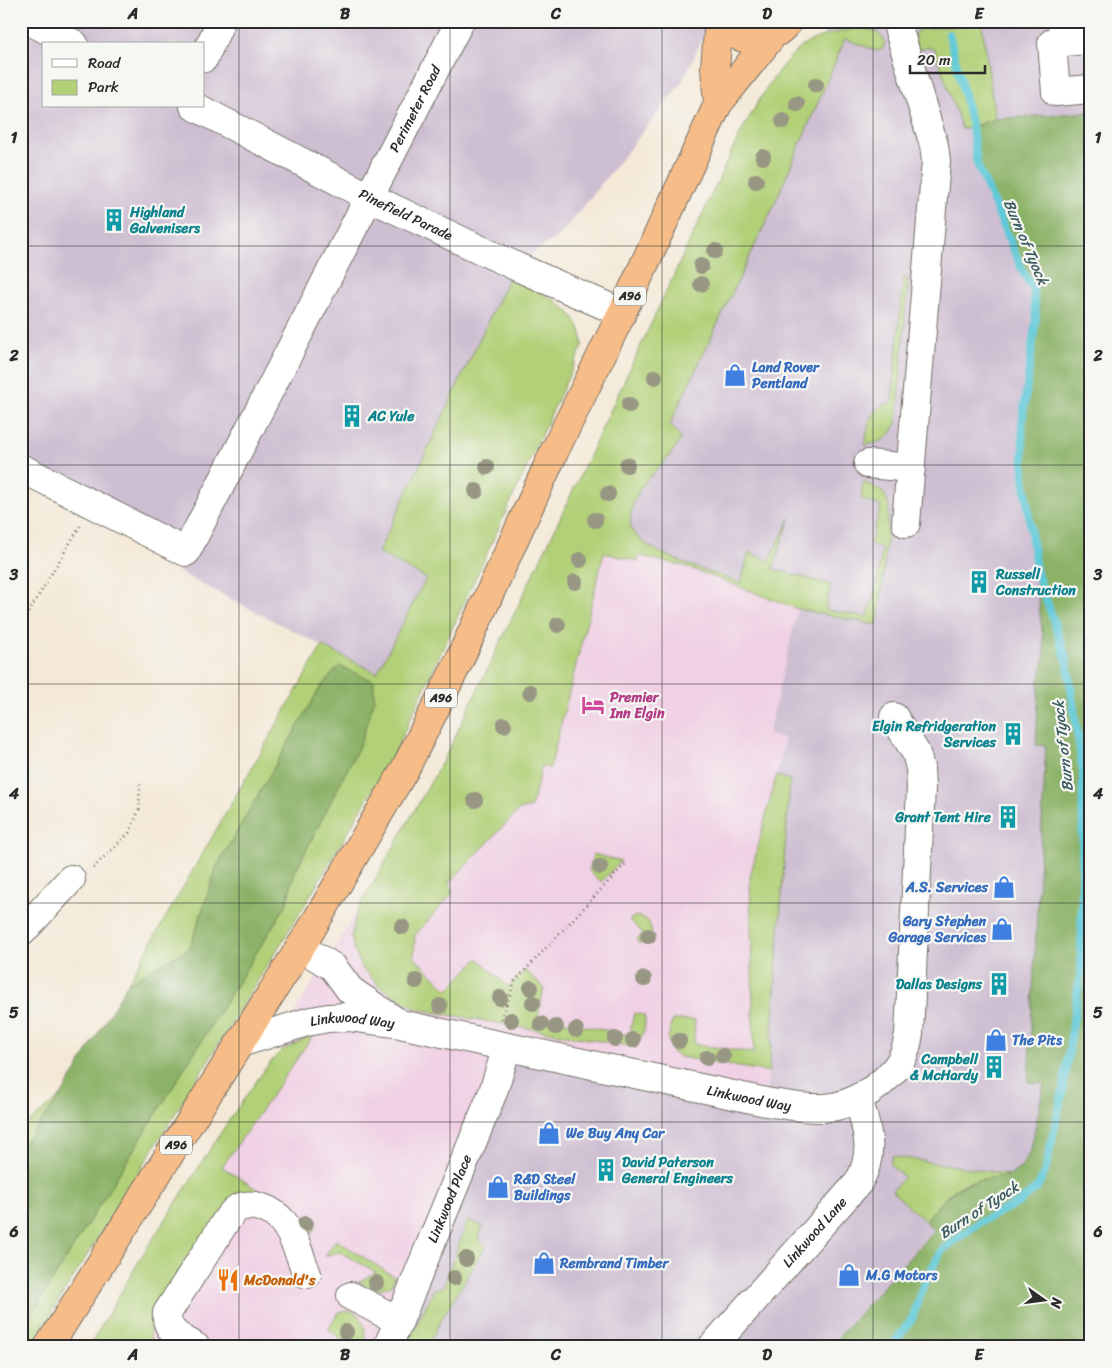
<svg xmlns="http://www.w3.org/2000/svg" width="1112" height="1368" font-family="Sriracha,sans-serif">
	<rect width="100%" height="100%" fill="#f6f6f2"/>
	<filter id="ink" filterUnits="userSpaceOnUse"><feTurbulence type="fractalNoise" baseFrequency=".02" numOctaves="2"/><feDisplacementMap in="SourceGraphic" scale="10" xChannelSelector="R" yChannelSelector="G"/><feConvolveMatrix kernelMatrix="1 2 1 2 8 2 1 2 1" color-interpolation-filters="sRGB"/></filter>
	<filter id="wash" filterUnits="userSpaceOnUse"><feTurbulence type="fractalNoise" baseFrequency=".0096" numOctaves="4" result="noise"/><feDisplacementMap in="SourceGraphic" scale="20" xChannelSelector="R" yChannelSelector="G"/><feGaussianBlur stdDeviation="1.12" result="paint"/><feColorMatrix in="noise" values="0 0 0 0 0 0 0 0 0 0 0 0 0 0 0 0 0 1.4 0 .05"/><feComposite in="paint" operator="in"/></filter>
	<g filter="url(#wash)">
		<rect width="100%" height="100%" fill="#f4e9d7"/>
		<!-- built -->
		<path fill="#f0d0e4" d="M553,533l131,33 114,43 -30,125 17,5 -8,37 13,4 -24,322 -379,245h-298l53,-91 85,-133 41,-58 13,-14 4,-23 72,-117 88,-154z"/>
		<!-- industrial -->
		<path fill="#cebed1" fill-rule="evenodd" d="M21,21h690l-30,63 -119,149 -47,33 -137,287 48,24 -49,97 -193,-99 -6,-4 8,-19 -165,-84zM44,44h160v62h-160z
			M824,21h267v1326l-157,-118 -106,118h-441l120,-300 259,54 24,-321 -14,-4 9,-37 -17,-5 30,-125 -114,-43 -131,-33 185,-395 21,-38 28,-40 22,-18 15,-5z"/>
		<!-- green -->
		<path fill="#b1d077" stroke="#6e7e51" d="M982,23l13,96 -23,8 -10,2 -23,-66 -4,-13 -9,-3 -9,3 -3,-14 3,-5 6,-2z
			M858,28c13,2 20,1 27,14l-2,7 -6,2 -32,-12 -71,166 -104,219 11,15c-6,8 -11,17 -18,24 -9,10 -19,18 -25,30 -5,10 -12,30 -4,40 16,22 80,40 107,50l8,-31 20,9 21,-43 -17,51 58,16 -5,25 41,7 10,-33 5,-36 -12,-4 11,-38 -20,-7 2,-17c18,7 25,10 26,30l-8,88 -4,25 -79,-16 -114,-43 -45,-10 -1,5 -34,-8 -54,215 -8,-2 -11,41 -12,3 -70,73 4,10 -38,42 -1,22 34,33 30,-32 30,29 17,-17 19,18 -6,28 91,19 5,-22 10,2c3,13 -1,23 -10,32l-218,-38 -37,-23 -17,-18 -8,-18 -3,-13 6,-26 88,-154 108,-224 185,-395c16,-29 42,-80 71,-96 14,-8 33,-10 49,-14z
			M509,277c23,12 63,26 71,53 2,4 2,10 3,15l-188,407 -91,154 -274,441h-9v-16l265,-426 8,-31 66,-130 14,-43 -35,-35 -19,22 -103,178 -27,82 -62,35 194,-337 55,27 49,-95 -48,-25z
			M903,278l5,1 -11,144c-8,16 -14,19 -32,22 2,-11 3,-29 12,-36 4,-4 10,-5 15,-6z
			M776,776l14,4 -21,292 -89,-15 -8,-5 -4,-12 4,-20h23l-1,24 60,9 -4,-176z
			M593,854l28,7 -20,21 -12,-11z
			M636,916c17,2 15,13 16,27h-14l-1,-4 6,-6 -14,-13z
			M314,1034l-92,133 94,60 -3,5 -49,-32 -41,11 -72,110 -1,15 3,11h-64l53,-91 85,-133 41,-58 13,-14z
			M61,1096l-40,51v-18z
			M892,1156l119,19c-17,3 -42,4 -57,15 -11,8 -20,21 -29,31l-33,-30 12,-14 -14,-12z
			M468,1220l15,6 -5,13 8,7 -42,69 -17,32h-21l28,-58 9,-2z
			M336,1240l59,37 -4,9 -17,4 -16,-8 18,-10 -36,-20 -15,4z
			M346,1311c3,0 6,0 8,1 11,5 14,25 10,35h-27l5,-8 -14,-10 11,-17z"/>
		<!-- forest -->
		<path fill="#8cb268" stroke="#5c6e4a" d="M1091,112v1235h-262l105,-117 -9,-9 18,-21 13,-11 22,-9 33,-5 10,-8 10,-18 13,-65 -16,-2 18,-336 -10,-1 3,-65 6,-25 -21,-178 -2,-54 14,-105 -3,-30 -9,-14 -47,-110 -5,-37 23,-8z
			M339,666l35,15v20l-14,43 -66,130 -8,31 -265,426v-184l40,-51 67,-113 62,-35 27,-82 103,-178z"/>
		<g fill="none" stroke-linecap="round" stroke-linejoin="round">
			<!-- stream -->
			<path stroke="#5ec9d8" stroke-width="8" d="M891,1347l21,-28 12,-35 17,-33 37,-28 40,-20 19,-15 8,-16 18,-81 18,-122 2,-196 -16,-113 -31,-90 -12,-93 -2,-54 14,-105 -3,-30 -9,-14 -47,-110 -5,-37 -23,-93"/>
		</g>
	</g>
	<g filter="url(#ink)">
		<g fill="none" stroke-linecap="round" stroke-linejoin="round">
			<defs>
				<g id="minor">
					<path d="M30,21l44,23"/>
					<path d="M896,21l38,124 2,16 -30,362"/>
					<path d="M1062,21l1,21 -11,1 4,49 35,-3"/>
					<path d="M1063,42l28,-2"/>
					<path d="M204,58l17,-37"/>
					<path id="s1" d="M194,106l175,91 146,69 107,47"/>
					<path d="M868,464l43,4"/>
					<path id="s2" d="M21,468l165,84 274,-531"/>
					<path d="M21,933l50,-54"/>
					<path d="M300,947l33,20 17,23 44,30"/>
					<path id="s3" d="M240,1043l67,-21 21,-4 20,-1 52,7 366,78c20,3 39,7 59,6 26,-2 53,-19 70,-39 8,-9 12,-23 14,-35l12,-246 -1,-20 -4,-15 -22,-36"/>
					<path d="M351,1296l48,25"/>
					<path d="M196,1347c-14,-9 -31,-15 -29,-34 15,-23 29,-46 44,-68 7,-11 17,-31 27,-37 15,-7 35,2 45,14 12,15 17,35 24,52"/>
					<path id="s4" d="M387,1347l12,-26 94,-229 14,-45"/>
					<path id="s5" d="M712,1347l146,-164c18,-30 9,-54 0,-85"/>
				</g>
				<path id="highway" d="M719,21c20,24 49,25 70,0
					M718,104l-3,-37 4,-46
					M48,1347l260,-412 97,-166 53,-106 96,-211 68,-139 96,-209 54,-68"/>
			</defs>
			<!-- minor casing -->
			<use href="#minor" stroke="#716e67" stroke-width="30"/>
			<!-- highway casing -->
			<use href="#highway" stroke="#716e67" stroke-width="30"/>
			<!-- path -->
			<path stroke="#716e67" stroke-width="3" stroke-dasharray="1 4" stroke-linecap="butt" d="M21,611l6,4 53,-89
				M93,868l36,-35 10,-23 1,-29
				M501,1019l14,-38 112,-119"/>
			<!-- minor -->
			<use href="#minor" stroke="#fff" stroke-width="28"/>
			<!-- highway -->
			<use href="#highway" stroke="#f7bd88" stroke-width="28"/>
		</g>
		<!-- trees -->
		<g fill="#989783">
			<circle cx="816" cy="85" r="8"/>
			<circle cx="797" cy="104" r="8"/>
			<circle cx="783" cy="121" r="8"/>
			<circle cx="763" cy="157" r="8"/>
			<circle cx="756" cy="181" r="8"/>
			<circle cx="715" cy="251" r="8"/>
			<circle cx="701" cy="266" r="8"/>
			<circle cx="701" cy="284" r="8"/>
			<circle cx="655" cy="377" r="8"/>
			<circle cx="629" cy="405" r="8"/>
			<circle cx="627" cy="465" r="8"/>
			<circle cx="487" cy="467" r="8"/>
			<circle cx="476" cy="491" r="8"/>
			<circle cx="608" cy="494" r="8"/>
			<circle cx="595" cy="520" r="8"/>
			<circle cx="580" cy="560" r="8"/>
			<circle cx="575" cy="582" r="8"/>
			<circle cx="558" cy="625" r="8"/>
			<circle cx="530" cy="692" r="8"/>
			<circle cx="504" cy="725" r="8"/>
			<circle cx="475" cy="800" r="8"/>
			<circle cx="600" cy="867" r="8"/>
			<circle cx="402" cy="927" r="8"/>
			<circle cx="648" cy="936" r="8"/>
			<circle cx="644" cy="979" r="8"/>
			<circle cx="416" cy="981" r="8"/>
			<circle cx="531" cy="988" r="8"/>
			<circle cx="500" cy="998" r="8"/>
			<circle cx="533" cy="1003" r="8"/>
			<circle cx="440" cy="1006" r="8"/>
			<circle cx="511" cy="1020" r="8"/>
			<circle cx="541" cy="1024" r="8"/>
			<circle cx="556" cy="1027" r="8"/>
			<circle cx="576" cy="1030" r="8"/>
			<circle cx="615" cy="1039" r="8"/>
			<circle cx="633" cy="1040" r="8"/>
			<circle cx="679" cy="1041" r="8"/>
			<circle cx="723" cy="1056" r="8"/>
			<circle cx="707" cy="1058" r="8"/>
			<circle cx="305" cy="1224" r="8"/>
			<circle cx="466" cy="1259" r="8"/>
			<circle cx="454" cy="1278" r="8"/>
			<circle cx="376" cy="1283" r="8"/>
			<circle cx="346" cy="1332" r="8"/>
		</g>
	</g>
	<!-- grid -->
	<path fill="none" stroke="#2b2b2b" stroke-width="1" stroke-opacity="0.55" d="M239,21v1326M450,21v1326M662,21v1326M873,21v1326M21,246h1070M21,465h1070M21,684h1070M21,903h1070M21,1122h1070"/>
	<!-- icons -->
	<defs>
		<symbol id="building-bare" viewBox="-9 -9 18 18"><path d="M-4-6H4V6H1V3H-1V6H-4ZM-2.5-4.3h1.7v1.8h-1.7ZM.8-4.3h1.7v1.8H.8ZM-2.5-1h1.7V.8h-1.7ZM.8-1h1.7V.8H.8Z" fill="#0f9aa8" stroke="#f6f6f2" stroke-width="2.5" paint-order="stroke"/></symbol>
		<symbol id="shop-bare" viewBox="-9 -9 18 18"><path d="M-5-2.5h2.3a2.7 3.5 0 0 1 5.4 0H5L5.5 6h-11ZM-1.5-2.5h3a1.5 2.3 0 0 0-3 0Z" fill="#3f7fe0" stroke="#f6f6f2" stroke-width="2.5" paint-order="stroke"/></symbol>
		<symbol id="hotel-bare" viewBox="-9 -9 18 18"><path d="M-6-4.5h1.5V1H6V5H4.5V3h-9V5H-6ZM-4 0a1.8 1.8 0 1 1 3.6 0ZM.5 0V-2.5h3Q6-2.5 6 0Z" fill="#d1479c" stroke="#f6f6f2" stroke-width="2.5" paint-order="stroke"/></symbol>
		<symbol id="restaurant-bare" viewBox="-9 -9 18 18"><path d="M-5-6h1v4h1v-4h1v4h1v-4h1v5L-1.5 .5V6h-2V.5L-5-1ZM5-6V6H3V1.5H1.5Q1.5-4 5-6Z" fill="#e8710a" stroke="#f6f6f2" stroke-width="2.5" paint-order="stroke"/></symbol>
	</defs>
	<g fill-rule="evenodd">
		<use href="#building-bare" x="98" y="204" width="32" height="32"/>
		<use href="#shop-bare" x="719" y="359" width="32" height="32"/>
		<use href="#building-bare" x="336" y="400" width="32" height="32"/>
		<use href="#building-bare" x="963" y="566" width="32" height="32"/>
		<use href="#hotel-bare" x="577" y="689" width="32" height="32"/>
		<use href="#building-bare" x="997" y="718" width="32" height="32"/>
		<use href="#building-bare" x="992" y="801" width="32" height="32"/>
		<use href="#shop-bare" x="988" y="871" width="32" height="32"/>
		<use href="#shop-bare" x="986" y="913" width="32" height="32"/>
		<use href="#building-bare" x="983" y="968" width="32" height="32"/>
		<use href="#shop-bare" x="980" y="1024" width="32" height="32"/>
		<use href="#building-bare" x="978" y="1051" width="32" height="32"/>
		<use href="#shop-bare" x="533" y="1117" width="32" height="32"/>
		<use href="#building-bare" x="590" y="1154" width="32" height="32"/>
		<use href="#shop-bare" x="482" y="1171" width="32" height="32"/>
		<use href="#shop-bare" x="528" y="1247" width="32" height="32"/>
		<use href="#shop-bare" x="833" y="1259" width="32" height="32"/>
		<use href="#restaurant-bare" x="212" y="1264" width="32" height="32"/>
	</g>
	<g text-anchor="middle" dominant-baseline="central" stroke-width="4.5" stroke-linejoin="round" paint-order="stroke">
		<!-- shield labels -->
		<g fill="#f6f6f2" stroke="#686867" stroke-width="1">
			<rect x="614" y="286.5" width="32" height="19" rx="4"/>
			<rect x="425" y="688.5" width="32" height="19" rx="4"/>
			<rect x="160" y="1135.5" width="32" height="19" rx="4"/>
		</g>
		<g font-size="12" font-weight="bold" fill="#2b2b2b">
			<text x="630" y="296">A96</text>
			<text x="441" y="698">A96</text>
			<text x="176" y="1145">A96</text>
		</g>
		<!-- street labels -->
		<g font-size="14" fill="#2b2b2b" stroke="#f6f6f2">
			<text stroke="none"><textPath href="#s2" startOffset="684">Perimeter Road</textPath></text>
			<text stroke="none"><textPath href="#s1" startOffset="238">Pinefield Parade</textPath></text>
			<text stroke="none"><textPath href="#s3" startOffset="116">Linkwood Way</textPath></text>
			<text stroke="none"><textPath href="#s3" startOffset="521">Linkwood Way</textPath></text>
			<text stroke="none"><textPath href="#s4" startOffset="161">Linkwood Place</textPath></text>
			<text stroke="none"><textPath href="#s5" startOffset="154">Linkwood Lane</textPath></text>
		</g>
		<!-- culture labels -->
		<g font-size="14" font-weight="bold" fill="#0d838f" stroke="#f6f6f2" text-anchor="start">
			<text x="130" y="212">Highland<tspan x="130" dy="16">Galvenisers</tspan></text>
			<text x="368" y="416">AC Yule</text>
			<text x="996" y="574">Russell<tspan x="996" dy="16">Construction</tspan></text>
			<text x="996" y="726" text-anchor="end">Elgin Refridgeration<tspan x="996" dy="16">Services</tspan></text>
			<text x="991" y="817" text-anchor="end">Grant Tent Hire</text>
			<text x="982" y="984" text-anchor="end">Dallas Designs</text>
			<text x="978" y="1059" text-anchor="end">Campbell<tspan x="978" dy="16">&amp; McHardy</tspan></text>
			<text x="622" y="1162">David Paterson<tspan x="622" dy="16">General Engineers</tspan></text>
		</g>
		<!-- shop labels -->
		<g font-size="14" font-weight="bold" fill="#366cbe" stroke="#f6f6f2" text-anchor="start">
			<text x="752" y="367">Land Rover<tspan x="752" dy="16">Pentland</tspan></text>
			<text x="988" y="887" text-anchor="end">A.S. Services</text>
			<text x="986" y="921" text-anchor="end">Gary Stephen<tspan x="986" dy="16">Garage Services</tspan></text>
			<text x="1012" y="1040">The Pits</text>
			<text x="566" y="1133">We Buy Any Car</text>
			<text x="514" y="1179">R&amp;D Steel<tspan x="514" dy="16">Buildings</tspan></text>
			<text x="560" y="1263">Rembrand Timber</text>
			<text x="866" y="1275">M.G Motors</text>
		</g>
		<!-- hotel labels -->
		<g font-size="14" font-weight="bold" fill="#b23c85" stroke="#f6f6f2" text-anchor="start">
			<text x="610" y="697">Premier<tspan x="610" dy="16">Inn Elgin</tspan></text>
		</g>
		<!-- food labels -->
		<g font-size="14" font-weight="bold" fill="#c56008" stroke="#f6f6f2" text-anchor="start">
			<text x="244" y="1280">McDonald's</text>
		</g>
		<!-- water labels -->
		<g font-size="15" font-style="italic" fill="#3a5a5f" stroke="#f6f6f2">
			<text transform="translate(1026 242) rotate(67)">Burn of Tyock</text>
			<text transform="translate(1063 746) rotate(-96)">Burn of Tyock</text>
			<text transform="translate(979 1210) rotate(-33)">Burn of Tyock</text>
		</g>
	</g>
	<!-- margin -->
	<rect width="1112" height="1368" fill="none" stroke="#f6f6f2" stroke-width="55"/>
	<!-- legend -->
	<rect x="42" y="42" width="162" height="65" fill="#f6f6f2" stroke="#a5a5a2"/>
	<rect x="52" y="59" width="25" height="8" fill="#ffffff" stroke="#a5a5a2"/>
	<text x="88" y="68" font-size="15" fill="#2b2b2b">Road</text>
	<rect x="52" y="80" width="25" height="15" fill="#b1d077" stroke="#a5a5a2"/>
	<text x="88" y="92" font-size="15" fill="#2b2b2b">Park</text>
	<!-- north arrow -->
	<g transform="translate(1044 1300) rotate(104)" stroke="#f6f6f2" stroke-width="4" paint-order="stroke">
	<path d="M0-4L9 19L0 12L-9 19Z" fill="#2b2b2b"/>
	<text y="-8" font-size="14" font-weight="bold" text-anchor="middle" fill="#2b2b2b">N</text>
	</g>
	<!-- scale -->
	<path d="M910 65v8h75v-8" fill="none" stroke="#2b2b2b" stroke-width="2.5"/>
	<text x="917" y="65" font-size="15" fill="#2b2b2b" stroke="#f6f6f2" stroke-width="4" paint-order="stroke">20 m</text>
	<rect x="28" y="28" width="1056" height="1312" fill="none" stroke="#2b2b2b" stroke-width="2"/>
	<g font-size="16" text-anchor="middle" font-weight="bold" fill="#2b2b2b">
		<text x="133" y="19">A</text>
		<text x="345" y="19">B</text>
		<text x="556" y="19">C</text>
		<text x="767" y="19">D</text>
		<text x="979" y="19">E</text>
		<text x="14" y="143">1</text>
		<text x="1098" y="143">1</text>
		<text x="14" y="361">2</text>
		<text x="1098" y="361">2</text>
		<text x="14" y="580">3</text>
		<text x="1098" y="580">3</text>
		<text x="14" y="799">4</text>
		<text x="1098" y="799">4</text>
		<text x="14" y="1018">5</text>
		<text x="1098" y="1018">5</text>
		<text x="14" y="1237">6</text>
		<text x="1098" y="1237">6</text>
		<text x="133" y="1360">A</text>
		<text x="345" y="1360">B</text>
		<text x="556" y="1360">C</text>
		<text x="767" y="1360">D</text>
		<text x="979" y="1360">E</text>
	</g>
</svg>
